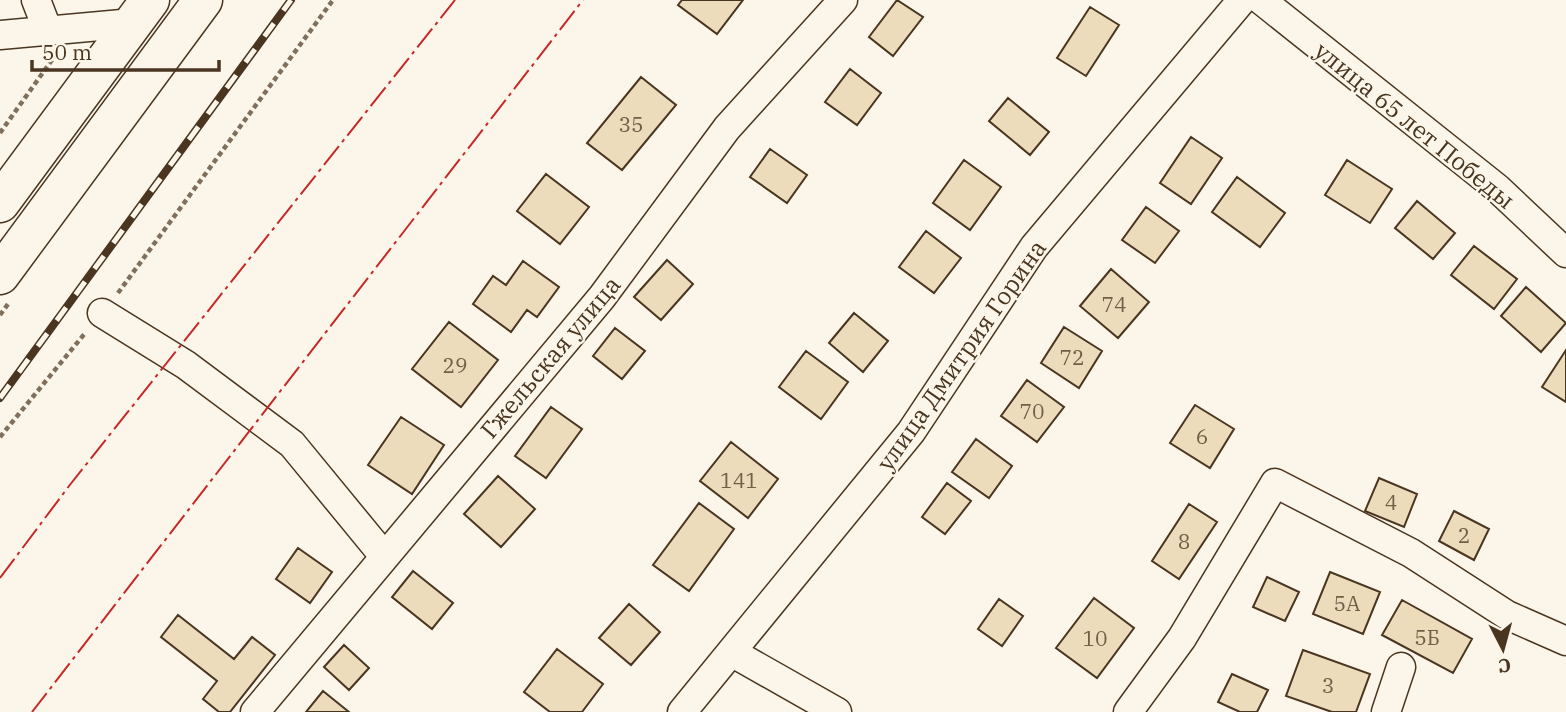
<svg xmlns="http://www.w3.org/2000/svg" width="1566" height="712" font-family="'IBM Plex Serif',serif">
	<rect width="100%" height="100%" fill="#fbf6e9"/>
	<!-- building -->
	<path fill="#ecdcbc" stroke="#4a3520" stroke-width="2" d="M682,0h61l-26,34 -39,-29z
		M897,0l26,17 -30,39 -24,-19z
		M1090,7l29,18 -33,51 -29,-18z
		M850,69l31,24 -24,32 -32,-23z
		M641,77l35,28 -54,65 -35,-27z
		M1008,98l41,34 -19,23 -41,-34z
		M1191,137l31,21 -31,46 -31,-21z
		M770,149l37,26 -20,28 -37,-26z
		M964,160l37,27 -31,43 -37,-27z
		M1347,160l45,29 -22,34 -45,-28z
		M546,174l43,33 -29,37 -43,-33z
		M1237,177l48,36 -25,34 -48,-35z
		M1417,201l38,32 -22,26 -38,-31z
		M1146,207l33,24 -24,32 -33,-23z
		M926,231l35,27 -27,35 -35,-26z
		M1474,246l43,33 -23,30 -43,-34z
		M667,260l26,24 -32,36 -27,-23z
		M523,261l36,26 -22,30 -10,-7 -16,22 -38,-28 20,-28 13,9z
		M1111,269l38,33 -31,36 -38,-32z
		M1526,287l40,36 -25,29 -40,-36z
		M854,313l34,28 -25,31 -34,-29z
		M449,322l49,38 -37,47 -49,-38z
		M1064,327l38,24 -23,37 -38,-25z
		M615,328l30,23 -23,28 -29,-23z
		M1566,350v52l-24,-15z
		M806,351l42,31 -27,37 -42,-32z
		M1027,380l37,27 -27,35 -36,-26z
		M1195,405l39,24 -24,39 -40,-25z
		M551,407l31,22 -36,49 -31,-22z
		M401,417l43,28 -32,49 -44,-29z
		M976,439l36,27 -23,32 -37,-26z
		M731,442l47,37 -30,39 -48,-37z
		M498,476l37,33 -34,38 -37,-33z
		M1379,478l38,16 -13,33 -39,-16z
		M947,483l24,18 -26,33 -23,-17z
		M699,503l35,26 -45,62 -36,-26z
		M1189,504l28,18 -38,57 -27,-18z
		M1454,511l35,18 -15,31 -35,-19z
		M298,548l34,24 -22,31 -34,-24z
		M413,571l40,32 -21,26 -40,-32z
		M1330,572l50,20 -17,42 -50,-20z
		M1267,577l32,15 -14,29 -32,-14z
		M1094,598l40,30 -37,50 -41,-30z
		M999,599l24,17 -21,30 -24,-17z
		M1402,600l70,39 -19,34 -71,-38z
		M629,604l31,28 -29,33 -32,-27z
		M178,615l56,44 18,-22 23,18 -45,57h-11l-16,-13 14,-18 -56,-44z
		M344,645l25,23 -20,22 -25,-23z
		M557,649l46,35 -21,28h-32l-26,-20z
		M1303,650l67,24 -14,38h-24l-46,-16z
		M1232,674l36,16 -11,22h-17l-22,-10z
		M323,691l26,21h-43z"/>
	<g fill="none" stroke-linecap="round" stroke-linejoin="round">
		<defs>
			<path id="minor" d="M36,0l12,31
				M1261,0l236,188 69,65
				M0,35l133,-12
				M102,313l84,52 106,79 92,112
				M733,653l104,59
				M255,712l347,-415 125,-169 116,-128
				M682,712l229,-280 123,-185 208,-247
				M1128,712l54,-74 93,-155 136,70 96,62 59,26
				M1386,712l15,-45"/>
			<path id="highway" d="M0,203l150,-203
				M0,275l203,-275"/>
		</defs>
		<!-- minor casing -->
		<use href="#minor" stroke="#4a3520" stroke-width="31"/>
		<!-- highway casing -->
		<use href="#highway" stroke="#4a3520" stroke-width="41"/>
		<!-- path -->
		<path stroke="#7f6f5c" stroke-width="4.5" stroke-dasharray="5 3.5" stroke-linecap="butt" d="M0,133l54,-76
			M118,293l215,-293
			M0,315l8,-11
			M0,437l86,-105"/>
		<!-- minor -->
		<use href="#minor" stroke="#fbf6e9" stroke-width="28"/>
		<!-- highway -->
		<use href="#highway" stroke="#fbf6e9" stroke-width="38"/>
		<defs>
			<path id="rail" d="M0,398l291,-398"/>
		</defs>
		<!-- rail casing -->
		<use href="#rail" stroke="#4a3520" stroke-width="8"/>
		<!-- rail -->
		<use href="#rail" stroke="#fbf6e9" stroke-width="5" stroke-dasharray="16" stroke-linecap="butt"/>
		<!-- power -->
		<path stroke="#c62828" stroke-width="2" stroke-dasharray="24 5 3.5 5" stroke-linecap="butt" d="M0,578l69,-92 386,-486
			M32,712l551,-712"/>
	</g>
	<g text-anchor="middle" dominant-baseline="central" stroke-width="5" stroke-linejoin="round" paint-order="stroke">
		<!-- number labels -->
		<g font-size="21" fill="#725f47">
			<text x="631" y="124">35</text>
			<text x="1114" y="304">74</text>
			<text x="1072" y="357">72</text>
			<text x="455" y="365">29</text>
			<text x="1032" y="411">70</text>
			<text x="1202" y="436">6</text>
			<text x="739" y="480">141</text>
			<text x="1391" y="502">4</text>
			<text x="1464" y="535">2</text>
			<text x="1184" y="541">8</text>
			<text x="1347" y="603">5А</text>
			<text x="1427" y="637">5Б</text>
			<text x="1095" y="638">10</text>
			<text x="1328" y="685">3</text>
		</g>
		<!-- street labels -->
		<g font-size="24" fill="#4a3520" stroke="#fbf6e9">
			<text transform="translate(1415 125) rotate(39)">улица 65 лет Победы</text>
			<text transform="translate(961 355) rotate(-55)">улица Дмитрия Горина</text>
			<text transform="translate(550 357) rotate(-50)">Гжельская улица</text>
		</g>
	</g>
	<!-- north arrow -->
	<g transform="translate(1503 649) rotate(174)" stroke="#fbf6e9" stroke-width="5" paint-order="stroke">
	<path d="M0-5L12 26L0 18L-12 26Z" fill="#4a3520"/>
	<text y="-10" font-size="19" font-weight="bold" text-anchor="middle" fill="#4a3520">С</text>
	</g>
	<!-- scale -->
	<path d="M32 60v10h187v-10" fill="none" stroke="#4a3520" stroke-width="3.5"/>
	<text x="42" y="60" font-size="21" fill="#4a3520" stroke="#fbf6e9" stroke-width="5" paint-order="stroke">50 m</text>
</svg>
